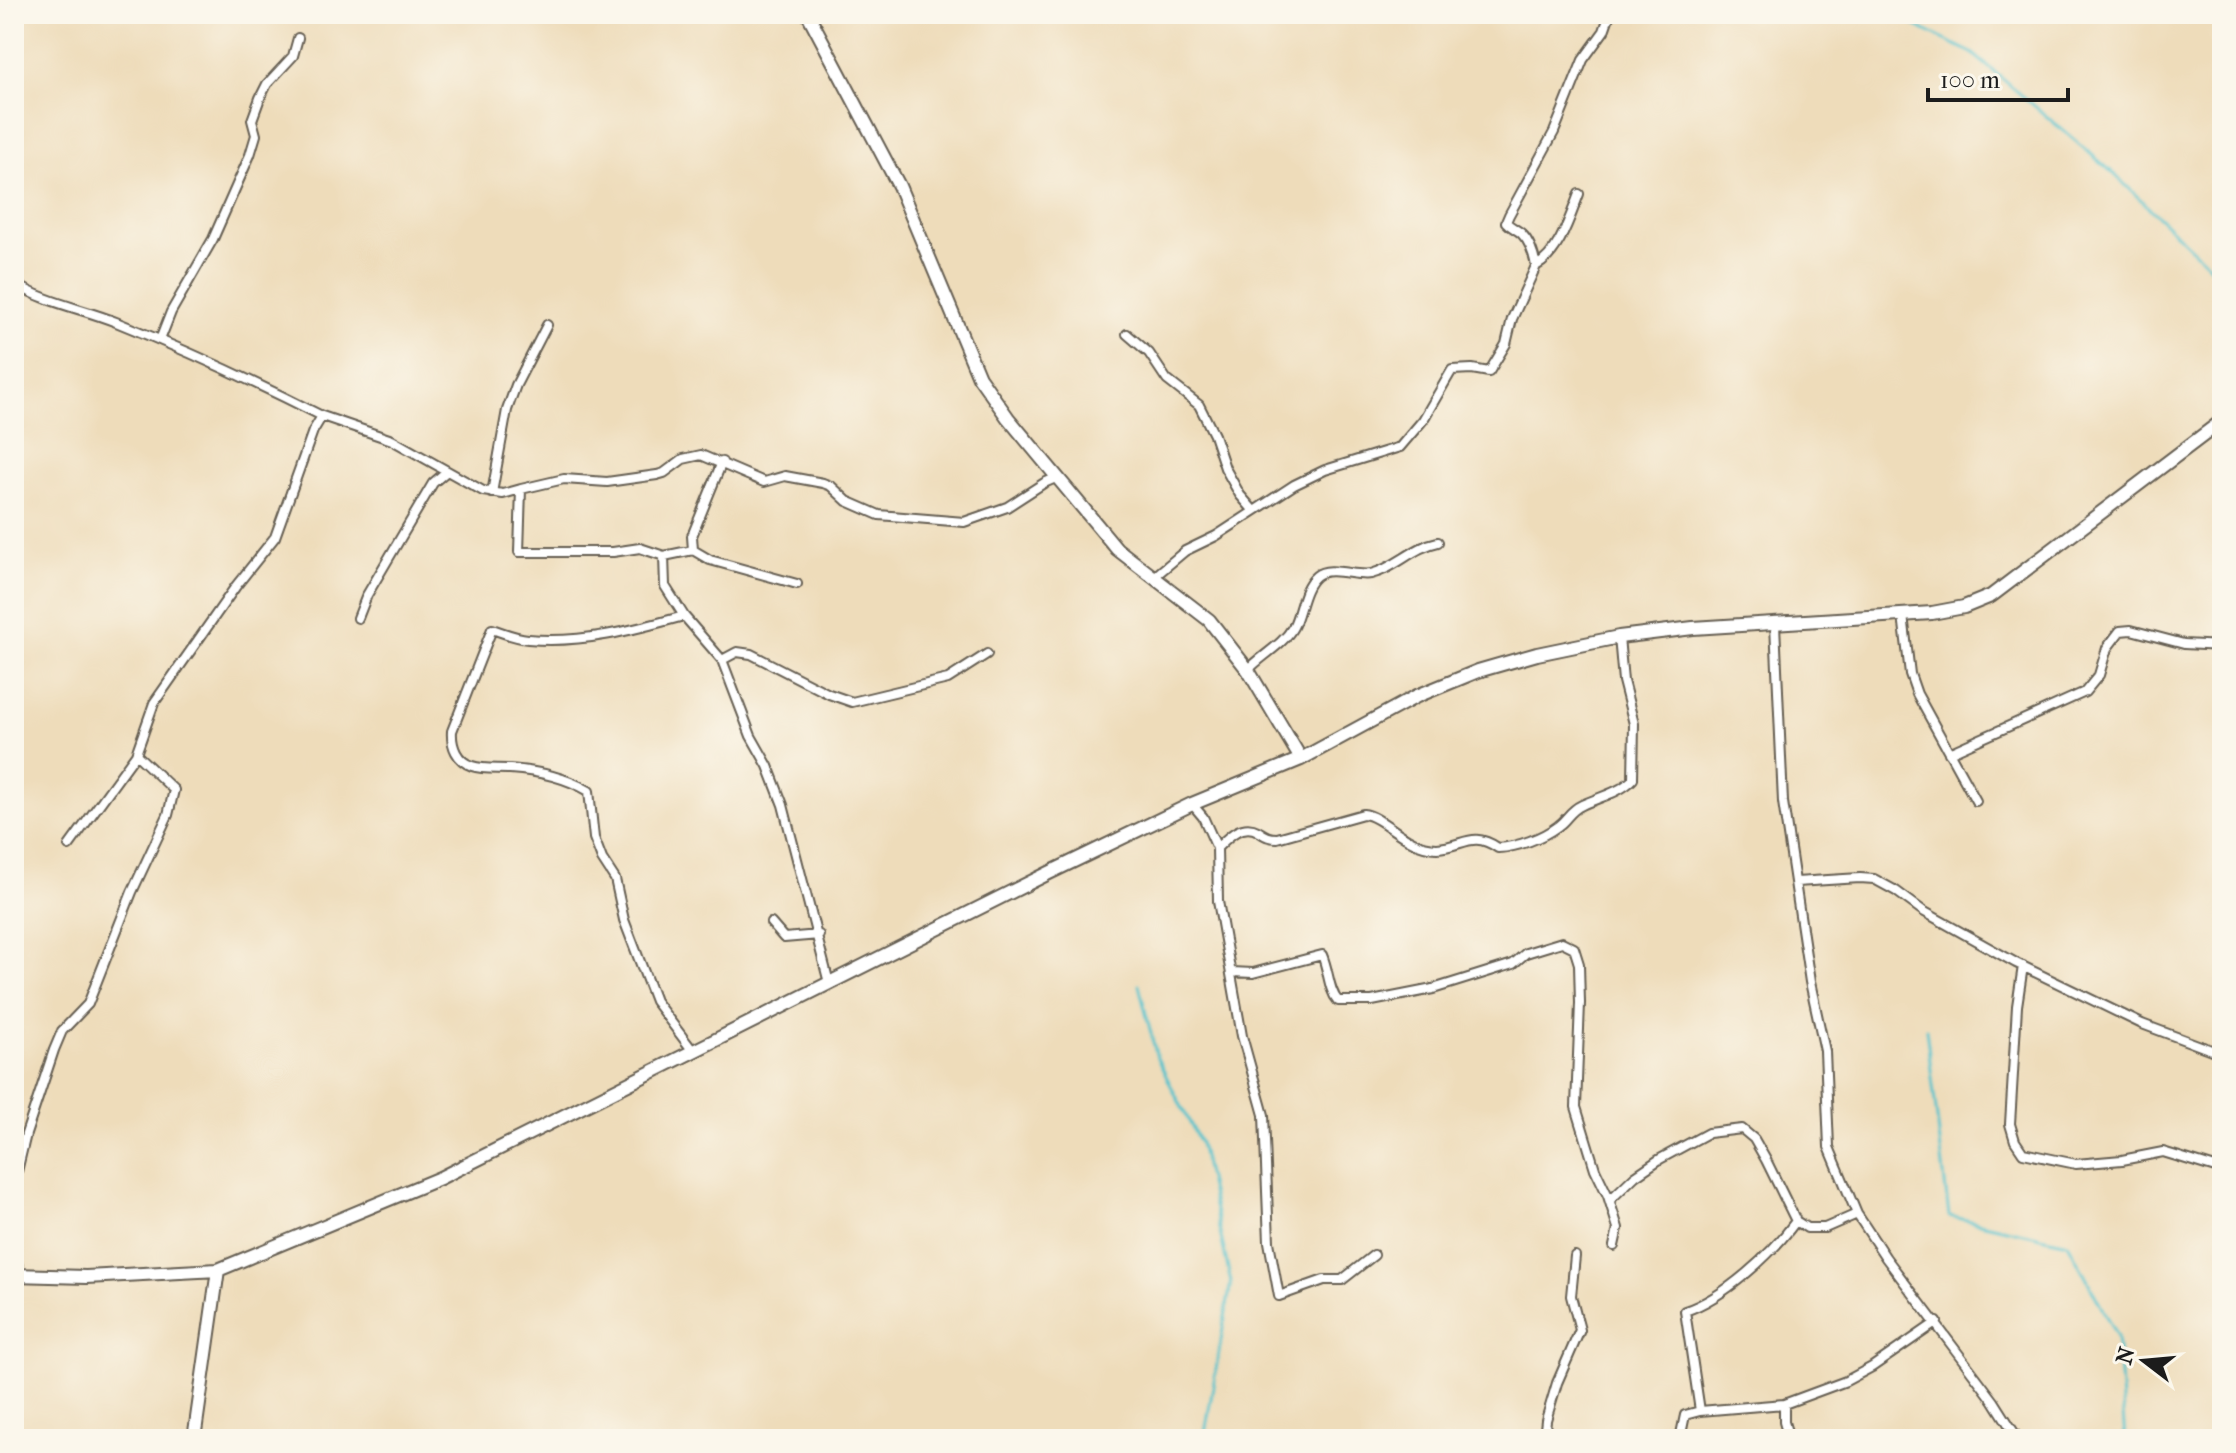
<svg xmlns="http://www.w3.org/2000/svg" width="2236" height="1453" font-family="'IM FELL French Canon',serif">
	<rect width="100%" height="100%" fill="#fbf7ec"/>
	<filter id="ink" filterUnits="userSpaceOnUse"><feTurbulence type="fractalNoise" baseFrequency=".0125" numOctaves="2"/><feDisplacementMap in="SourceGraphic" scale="16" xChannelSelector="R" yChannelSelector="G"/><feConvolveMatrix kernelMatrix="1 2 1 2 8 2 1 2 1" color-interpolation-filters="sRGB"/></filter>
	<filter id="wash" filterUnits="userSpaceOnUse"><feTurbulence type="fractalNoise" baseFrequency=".006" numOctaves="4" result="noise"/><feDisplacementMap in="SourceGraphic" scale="32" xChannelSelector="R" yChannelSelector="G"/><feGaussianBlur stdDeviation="1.8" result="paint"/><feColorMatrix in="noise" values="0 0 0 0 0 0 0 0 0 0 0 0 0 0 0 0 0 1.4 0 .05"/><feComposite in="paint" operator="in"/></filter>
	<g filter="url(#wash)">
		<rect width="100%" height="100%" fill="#eedcba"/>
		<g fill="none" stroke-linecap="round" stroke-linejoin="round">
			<!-- stream -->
			<path stroke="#55c2cc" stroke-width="3" d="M1891,14l81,39 140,119 110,106
				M1139,985l18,73 43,85 31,139 -27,157
				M1926,1029l23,187 119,27 49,94 8,102"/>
		</g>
	</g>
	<g filter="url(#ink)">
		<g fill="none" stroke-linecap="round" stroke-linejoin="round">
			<defs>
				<path id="street" d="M1536,266c23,-12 34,-49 43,-72
					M14,283c32,20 67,25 102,39 70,28 139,60 206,94l-9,15 -38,106 -39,49 -82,117 -18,51 -67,92
					M1127,334l22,19 18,27 32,25 15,30 11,33 15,27 13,15
					M160,340l11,-28 42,-73 37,-84 6,-20 -4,-15 8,-22 7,-14 26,-28 5,-18
					M322,416l70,24 91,51 20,3 18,-5 -2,63h94l27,-4 24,8 1,30 19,30 38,44
					M722,462l-30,74 1,14 17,10 87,24
					M521,489l43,-10 43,3 50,-7 7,-2 19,-14 18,-4 63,27 21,-6 38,7 8,3 16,15 32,14 85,7 43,-15 37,-24 14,-6
					M492,493l15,-83 9,-25 31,-60
					M664,556l29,-6
					M1154,577l31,-26 31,-15 78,-51 31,-15 75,-23 23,-27 29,-50 20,-1 17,3 17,-28 6,-25 24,-53c-2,-11 -6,-24 -14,-32 -5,-5 -11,-6 -16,-12l3,-7 45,-83 29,-72 21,-29 6,-17
					M1903,615l7,59 7,20 59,107
					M684,616c-51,14 -102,28 -156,23 -12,-1 -24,-6 -36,-10l-40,102c-1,15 5,30 20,35 11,4 27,2 38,3 28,2 55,8 79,22l5,47 8,21 13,20 9,41 31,81 38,50
					M358,618l9,-23 66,-112 14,-12
					M1775,624l8,178 27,180 15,69 4,96 28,67 29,44 108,143 24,38
					M1248,670c14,-15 35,-25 45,-43 8,-15 9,-39 23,-51 13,-11 39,1 55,-2 25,-6 42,-27 67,-32
					M1949,753l136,-61 14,-17 8,-27 13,-17 11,-1 53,14 38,2
					M1192,804l11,13 14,31 1,53 24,135 22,79 5,127 10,54 45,-16h18l32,-25
					M1217,848c11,-11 25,-26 41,-17 8,5 10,7 19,7l86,-24c21,2 43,34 74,34 26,-1 35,-18 61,0 20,-1 44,-10 60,-22 10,-7 11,-15 24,-21 17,-8 38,-12 51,-26l1,-55 -11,-43 -4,-44
					M1796,882l64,-4 14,1 22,12 27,20 93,52 126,61 80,30
					M771,923l13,15 35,-3
					M2023,966l-6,40 -7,118 5,17 8,12 53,11 46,-4 41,-8 59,18
					M1232,972l21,1 69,-18c7,16 6,34 16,46h34l61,-12 80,-25 13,-11 36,-11 12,6 5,16 1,39 -4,104 19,62 13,27 10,32 -4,18
					M829,983l-46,-178 -15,-39 -17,-30 -29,-76 15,-8 14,2 78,40 23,8 96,-23 39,-25
					M14,1184l12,-50 28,-84 8,-19 26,-27 44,-112 36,-77 6,-25 -38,-36
					M1610,1200l25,-24 25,-17 48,-26 34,-4 12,10 12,21 30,61 11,7h18l32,-14
					M14,1241l5,34
					M1784,1404l-84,7 -15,-100c39,-13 87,-57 111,-90
					M1544,1439l2,-19 11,-37 23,-53 -9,-34 4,-40
					M1680,1439l5,-24 15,-4
					M1789,1439l-5,-17v-18l62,-23 26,-14 65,-45"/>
				<path id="secondary" d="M808,14l91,172 80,191 29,41 109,131 92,71 39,50 53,89
					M14,1275l72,2 132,-7 222,-92 609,-305 143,-69 109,-45 116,-63 61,-25 59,-17 82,-17 74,-9 239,-15 32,-6 27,-11 231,-175
					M194,1439l24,-169"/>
			</defs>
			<!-- street casing -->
			<use href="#street" stroke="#665f53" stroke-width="12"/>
			<!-- secondary casing -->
			<use href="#secondary" stroke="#665f53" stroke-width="16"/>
			<!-- street -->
			<use href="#street" stroke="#fff" stroke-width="8"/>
			<!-- secondary -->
			<use href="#secondary" stroke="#fff" stroke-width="12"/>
		</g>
	</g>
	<!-- margin -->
	<rect width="2236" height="1453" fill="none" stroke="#fbf7ec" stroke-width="48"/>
	<!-- north arrow -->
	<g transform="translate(2144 1361) rotate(286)" stroke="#fbf7ec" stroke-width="6" paint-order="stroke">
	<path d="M0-6L14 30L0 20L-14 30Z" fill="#1c1c1c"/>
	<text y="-12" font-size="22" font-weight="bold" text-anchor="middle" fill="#1c1c1c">N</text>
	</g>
	<!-- scale -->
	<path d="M1928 88v12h140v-12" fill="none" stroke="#1c1c1c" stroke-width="4"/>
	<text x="1940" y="88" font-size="24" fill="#1c1c1c" stroke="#fbf7ec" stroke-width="6" paint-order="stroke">100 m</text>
</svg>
